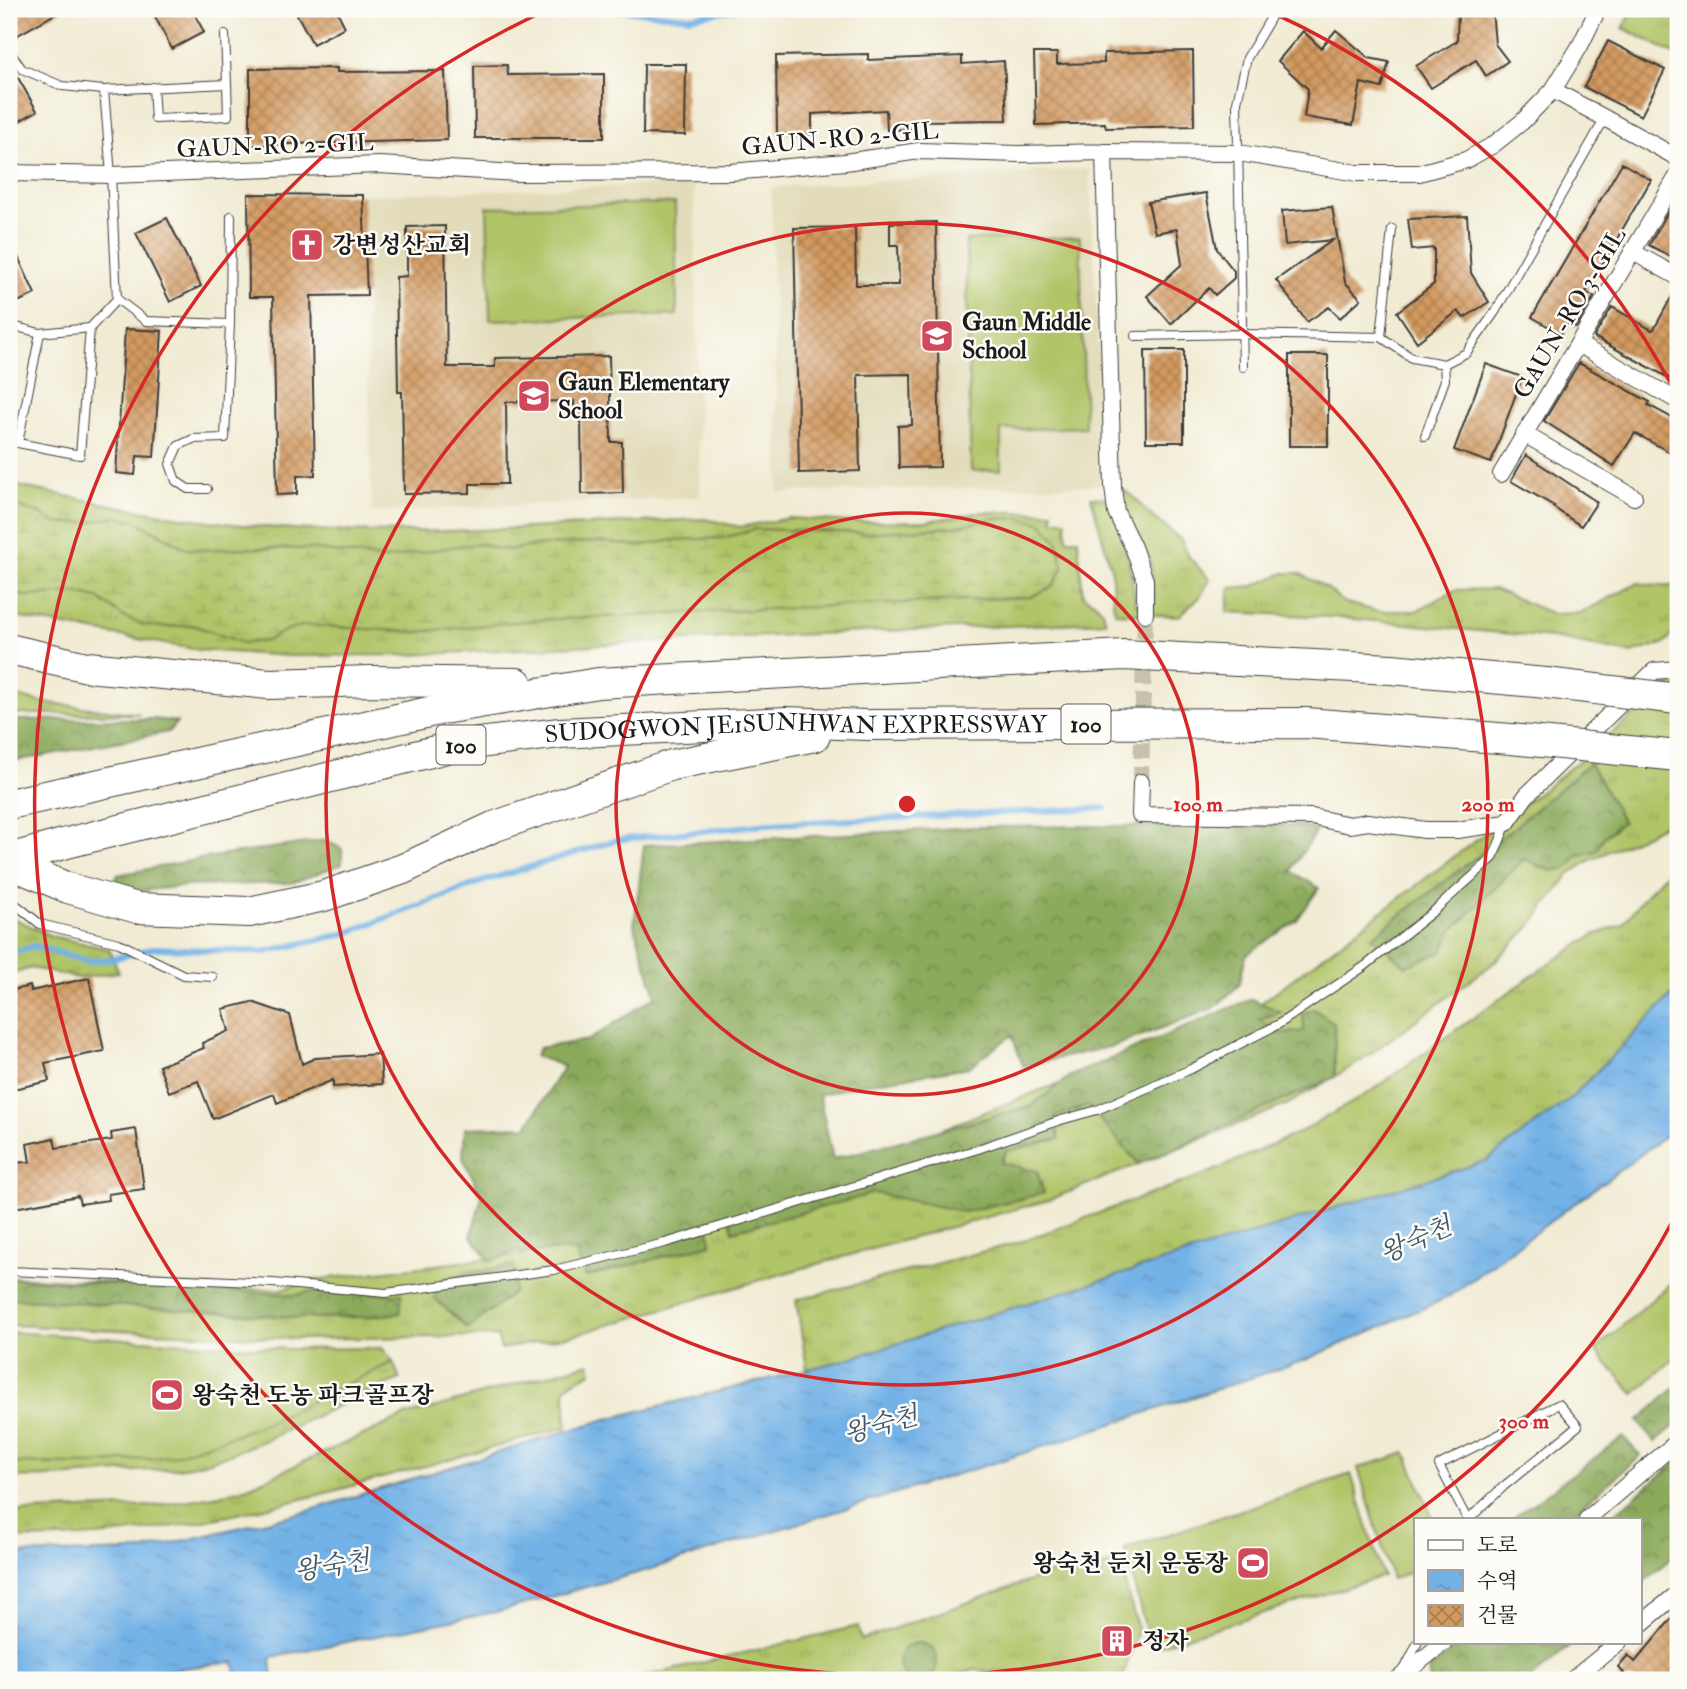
<svg xmlns="http://www.w3.org/2000/svg" width="1687" height="1689" font-family="'IM FELL Double Pica','Noto Serif KR',serif">
	<defs>
		<pattern id="grass-tufts" width="24" height="20" patternUnits="userSpaceOnUse" patternTransform="scale(1.75)"><rect width="24" height="20" fill="#b0c468"/><path d="M3 7l-1-3M5 7V3M7 7l1-3M15 17l-1-3M17 17v-4M19 17l1-3" fill="none" stroke="#97a85a"/></pattern>
		<pattern id="forest-crowns" width="20" height="18" patternUnits="userSpaceOnUse" patternTransform="scale(1.75)"><rect width="20" height="18" fill="#8caa5c"/><path d="M2 6a3 3 0 1 1 6 0M12 15a3 3 0 1 1 6 0" fill="none" stroke="#728a4b"/></pattern>
		<pattern id="wetland-marsh" width="20" height="14" patternUnits="userSpaceOnUse" patternTransform="scale(1.75)"><rect width="20" height="14" fill="#b0c468"/><path d="M1 5h8M5 5V1M11 12h8M15 12V8" fill="none" stroke="#97a85a"/></pattern>
		<pattern id="water-ripples" width="26" height="14" patternUnits="userSpaceOnUse" patternTransform="scale(1.75)"><rect width="26" height="14" fill="#73b2e6"/><path d="M2 4q2-2 4 0t4 0M15 11q2-2 4 0t4 0" fill="none" stroke="#6398c5"/></pattern>
		<pattern id="building-cross-hatch" width="8" height="8" patternUnits="userSpaceOnUse" patternTransform="scale(1.75)"><rect width="8" height="8" fill="#d39a60"/><path d="M0 0l8 8M0 8l8-8" fill="none" stroke="#aa7d4e"/></pattern>
	</defs>
	<rect width="100%" height="100%" fill="#fdfcf7"/>
	<filter id="ink" filterUnits="userSpaceOnUse"><feTurbulence type="fractalNoise" baseFrequency=".0143" numOctaves="2"/><feDisplacementMap in="SourceGraphic" scale="14" xChannelSelector="R" yChannelSelector="G"/><feConvolveMatrix kernelMatrix="1 2 1 2 8 2 1 2 1" color-interpolation-filters="sRGB"/></filter>
	<filter id="wash" filterUnits="userSpaceOnUse"><feTurbulence type="fractalNoise" baseFrequency=".00686" numOctaves="4" result="noise"/><feDisplacementMap in="SourceGraphic" scale="28" xChannelSelector="R" yChannelSelector="G"/><feGaussianBlur stdDeviation="1.57" result="paint"/><feColorMatrix in="noise" values="0 0 0 0 0 0 0 0 0 0 0 0 0 0 0 0 0 1.4 0 .05"/><feComposite in="paint" operator="in"/></filter>
	<g filter="url(#wash)">
		<rect width="100%" height="100%" fill="#f1ebd3"/>
		<!-- built -->
		<path fill="#e2dcba" d="M1089,169l17,316 -327,7 -8,-305z
			M694,183l6,314 -328,15 -9,-317z"/>
		<!-- grass -->
		<path fill="url(#grass-tufts)" stroke="#667042" stroke-width="2" d="M1633,9h20l25,12v35l-55,-28z
			M9,484c85,18 169,36 256,43 144,12 296,-2 440,-8l35,8 49,-9 62,4 77,-1 55,-9h70v8h13l1,19h11l5,57c13,6 20,12 23,26l-362,15 -335,18 -119,1 -91,-6 -190,-34v-24l15,4 53,-3 21,5 26,19 39,10 30,-2 51,18 22,-2 18,-10 21,-6 112,7 117,-12 496,-23 22,-10 11,-19 -5,-26 -15,-18 -52,-5 -37,8 -89,6 -110,-4 -31,9 -49,2 -36,6 -41,-4 -66,4 -21,4 -15,-1 -13,-5 -97,15 -77,-10 -67,-1 -40,2 -15,-1 -18,-11 -82,-16 -29,2 -18,-10 -23,-8h-8z
			M1121,489l12,7 13,15 35,29 8,17 21,23 -10,17 -21,19 -63,-3 -3,-9 -1,-32 -21,-75 17,1 19,53 9,53 18,-1 -3,-40 -28,-57z
			M1284,573h15l28,15 16,14 33,9h40l39,-21 39,-1 59,25 28,-1 57,-30 20,3 20,-2v47l-15,13 -33,9 -77,-15 -220,-21 -106,-5 3,-24 23,-2z
			M1678,678v139l-31,17 -57,26 -21,15 -42,55 -36,35 -133,98 -70,41 -239,96 -271,75 -200,59 -77,15 -4,-13 -198,3 -290,-14v-48l270,13 35,-10 291,-36 110,-26 326,-128 187,-62 325,-246z
			M9,694l31,8 100,12h-131z
			M1678,861v128l-107,109 -85,63 -641,199 -38,9 -11,-69 224,-58 191,-70 87,-39 69,-39 180,-129 47,-30 28,-10 28,-35z
			M9,916l42,20 58,13 10,23 -40,6 -48,-10 -22,7z
			M393,1362l7,17c-64,24 -124,61 -190,82 -28,9 -61,9 -90,11 -37,3 -74,7 -111,5v-14l83,1 80,-8 85,-29z
			M589,1363l3,9 -18,9 -9,7 2,39c-66,18 -131,36 -196,54 -119,32 -239,62 -362,57v-26l145,-6 66,-11 28,-8 157,-71z
			M1119,1562l19,68 -16,50h-46l-34,-5 -68,-5 -38,10h-306l228,-54 3,14 211,-74 9,7z"/>
		<!-- forest -->
		<path fill="url(#forest-crowns)" stroke="#54633c" stroke-width="2" d="M154,719l23,3 -9,10 -159,30v-42z
			M1590,763l33,59 -19,15 -8,14 -18,4 -10,13 -17,3 -27,-12 -73,73 -8,19 -37,15 -34,-29 134,-103z
			M1299,825l17,6 -25,40 28,17 -22,32 -51,35 -7,30 -25,23 -100,38 -91,20 -11,-31 -43,32 -111,18 -39,10 14,64 198,-53 39,-30 181,-77 30,13 -22,8 22,14 23,-3 -1,-18 11,-4 20,14 1,54 -196,87 -51,-58 -33,11 4,22 -53,12 -5,12 36,8 7,22 -80,19 -89,-19 -142,38 -4,-17 -21,7 3,23 -125,33 -11,-27 -62,2 -23,9 -19,-25 11,-40 -19,-38 2,-30 62,-2 37,-60 -29,-10 4,-8 50,-8 67,-44 -22,-71 10,-80 332,-18z
			M326,840l16,9v15l-50,19 -106,3 -58,6 -14,-7 3,-10 88,-17z
			M514,1265v27l-46,37 -34,-31 11,-20z
			M9,1278l288,17 11,-3 94,2 -2,19 -34,4 -65,1 -292,-20z
			M1678,1385v38l-23,19 -17,-21z
			M1623,1437l18,19 -75,63h-54z
			M1678,1461v91l-38,33v-66h-32z
			M1462,1642h112l-45,38h-100l1,-12z
			M899 1662a19 19 0 1 1 38 0a19 19 0 1 1-38 0Z"/>
		<!-- wetland -->
		<path fill="url(#wetland-marsh)" stroke="#667042" stroke-width="2" d="M9,506h8l23,8 18,10 29,-2 30,-5 19,4 51,28 15,1 40,-2 67,1 77,10 76,-14 21,-1 13,5 15,1 21,-4 66,-4 41,4 36,-6 49,-2 31,-9 110,4 89,-6 37,-8 31,-1 21,6 15,18 5,26 -11,19 -22,10 -496,23 -117,12 -112,-7 -21,6 -18,10 -23,2 -50,-18 -30,2 -19,-2 -20,-8 -26,-19 -21,-5 -53,3 -15,-4z"/>
		<!-- garden -->
		<path fill="#b0c468" stroke="#667042" stroke-width="2" d="M675,203l2,112 -187,5 -3,-113z
			M1080,237l5,190 -84,3v40l-30,1 -5,-231z
			M1672,1282l6,7v66l-44,39 -39,-44z
			M9,1332l280,17 93,-1 11,14 -136,65 -85,29 -80,8 -83,-1z
			M1406,1453l27,66h-17v51l-24,9 -34,-111z
			M1351,1474l32,102 -232,72 -27,-99z"/>
		<!-- water -->
		<path fill="url(#water-ripples)" stroke="#486781" stroke-width="2" d="M1678,989v138l-231,171 -142,62 -299,99 -358,111 -152,42 -225,45 2,23h-36l-3,-18 -149,18h-76v-126l131,-3 165,-39 298,-92 242,-60 641,-199 85,-63z"/>
		<g fill="none" stroke-linecap="round" stroke-linejoin="round">
			<!-- stream -->
			<path stroke="#73b2e6" stroke-width="6" d="M609,9l82,8 43,-8
				M9,954l25,-8 53,15 24,-2 44,-11 109,4 80,-18 137,-52 136,-42 151,-16 337,-16"/>
		</g>
		<g id="blocks">
			<!-- building -->
			<path fill="url(#building-cross-hatch)" d="M9,9h55l-55,31z
				M151,9h41l12,23 -32,17z
				M294,9h42l9,18 -32,17z
				M1458,9h34l3,35 13,17 -22,15 -10,-16 -45,28 -15,-22 41,-25z
				M1336,30l33,28 20,4 -7,26 -21,-5 -8,42 -49,-8 4,-28 -30,-28 25,-30 18,17z
				M1608,41l57,29 -24,46 -57,-29z
				M1193,51l1,75 -88,2 -1,-5 -69,2 -2,-72h23v11l47,-1v-10z
				M868,54v6l94,-4v8l42,-3 3,59 -91,1v8l-29,1 -1,-20 -74,4v20h-35l-1,-78z
				M9,62l28,49 -28,16z
				M644,64h42l-1,71 -42,-1z
				M507,65l1,10 96,-1v64h-129l-1,-72z
				M337,68v4l108,-1 2,69 -197,5v-76z
				M1622,163l29,17 -65,112 8,5 -18,30 -8,-4 -7,11 -29,-17z
				M1206,193l11,56 17,22v7l-19,17 -6,-7 -38,36 -24,-28 35,-32 -5,-35 -22,4 -7,-31z
				M248,194l115,1 4,100 -56,1 4,179 -18,1v18l-20,1 -4,-198h-24z
				M1678,195v66l-29,-16z
				M1332,207l13,75 16,17 -21,19 -11,-11 -22,15 -31,-42 57,-40 -48,5 -3,-34z
				M1467,216l4,57 18,29 -25,16 -6,-7 -41,31 -20,-30 37,-28v-36l-22,2 -4,-31z
				M167,218l34,68 -31,16 -34,-69z
				M936,222l4,245 -41,1 -1,-42 14,-1 -1,-51 -53,1 2,96 -61,2 -5,-245 61,-1 1,58h43l-1,-40h-8v-22z
				M445,226l2,141h48v-9l114,-2 2,86h11l1,51 -41,1 -1,-78 -7,1v-16l-68,1 1,82h-37v9l-66,1 -2,-102h-4l-2,-115 11,-1v-49z
				M9,237l26,57 -26,12z
				M1677,287l1,96 -84,-46 18,-30 40,23 2,-1z
				M125,329l37,2 -8,126 -17,-1 -2,19 -19,-2z
				M1145,350h39v92h-38z
				M1289,355h39v91h-39z
				M1579,363l71,39 -2,3 30,16v36l-43,-24 -21,33 -70,-45z
				M1486,364l36,13 -31,86 -37,-13z
				M1526,455l71,47 -16,24 -28,-19 1,-1 -43,-25z
				M89,978l15,73 -59,12 4,18 -40,9v-99l21,-5 1,5z
				M252,1002l38,13 12,49 13,-6 65,-4 2,30 -49,3v-7l-56,23 -3,-9 -61,25 -15,-38 -29,11 -10,-26 45,-18 -2,-5 27,-12 -6,-22z
				M136,1129l8,60 -36,5 1,6 -29,4 -2,-8 -69,13v-46l21,-1 -3,-18 27,-6 2,10 56,-8 -1,-7z
				M1678,1611v60l-7,9h-54l7,-7 -6,-6 10,-12 7,7z
				M1125,1632v18h-15v-17z"/>
		</g>
	</g>
	<g filter="url(#ink)">
		<use href="#blocks" fill-opacity="0" stroke="#3c3b37" stroke-width="2"/>
		<g fill="none" stroke-linecap="round" stroke-linejoin="round">
			<!-- minor-tunnel -->
			<path stroke="#c6c2ae" stroke-width="16" stroke-dasharray="16 8" stroke-linecap="butt" d="M1141,782l4,-168"/>
			<defs>
				<path id="service" d="M225,35l2,49
					M9,51l13,18 40,17 42,4
					M117,299l29,22 84,3 -5,114 -32,1 -15,7 -8,18 6,17 12,8h19
					M230,324l1,-108
					M9,325l31,8 50,-5 27,-29 -6,-124 -7,-85 123,-6 1,32 -73,3 -2,-32
					M40,333l-22,110 62,12 10,-127
					M1135,336l108,-2 138,3 31,21 32,6 22,-11 29,-41 110,-194
					M1381,337l11,-108
					M1243,367l-6,-265 10,-44 26,-44 8,-5
					M1425,436l20,-56 -1,-16
					M9,899l31,25 79,19 65,32 29,2
					M9,1271l264,12 113,10 168,-23 111,-27 313,-94 83,-29 36,-10 94,-41 88,-45 86,-58 70,-56 58,-52 14,-35
					M1467,1519l-28,-54 120,-61 19,22 -74,60 -35,33
					M1405,1668l13,-26"/>
				<path id="minor" d="M1553,90l125,68
					M1104,152l9,334 3,26 17,35 12,33v34
					M9,173l102,2 268,-10 139,8 213,-1 114,-10 74,-11 100,3 85,-2 135,1 118,20h62l47,-13 27,-15 29,-23 31,-32 27,-44 18,-37
					M1633,252l45,25
					M1578,344l100,57
					M1524,434l110,63
					M1501,474l177,-299
					M1141,782l-1,33 172,2 38,8 18,-3 57,8h32l50,-7 19,-27 128,-125 24,-2
					M1587,1519l91,-78
					M1640,1625l38,-32
					M1397,1680l47,-38
					M1572,1680l47,-38"/>
				<g id="motorway">
					<path d="M9,649l78,18 182,17 101,-3 147,2"/>
					<path d="M9,804l434,-95 155,-26 526,-28 267,14 155,14"/>
					<path id="s1" d="M9,859l58,-16 388,-97 105,-13 226,-11 80,3 440,-2 205,16"/>
					<path d="M9,863l59,25 69,20 112,4 75,-16 79,-27 90,-42 179,-62 143,-29"/>
				</g>
			</defs>
			<!-- service casing -->
			<use href="#service" stroke="#3c3b37" stroke-width="10"/>
			<!-- minor casing -->
			<use href="#minor" stroke="#3c3b37" stroke-width="18"/>
			<!-- motorway casing -->
			<use href="#motorway" stroke="#3c3b37" stroke-width="32"/>
			<!-- service -->
			<use href="#service" stroke="#fff" stroke-width="8"/>
			<!-- minor -->
			<use href="#minor" stroke="#fff" stroke-width="16"/>
			<!-- motorway -->
			<use href="#motorway" stroke="#fff" stroke-width="30"/>
			<defs>
				<path id="motorway-bridge" d="M1546,683l132,16
					M1511,739l167,17"/>
			</defs>
			<!-- motorway-bridge casing -->
			<use href="#motorway-bridge" stroke="#3c3b37" stroke-width="32" stroke-linecap="butt"/>
			<!-- motorway-bridge -->
			<use href="#motorway-bridge" stroke="#fff" stroke-width="30"/>
		</g>
	</g>
	<!-- distance rings -->
	<g fill="none" stroke="#d62828" stroke-width="3.5">
		<circle cx="907" cy="804" r="291"/>
		<circle cx="907" cy="804" r="581"/>
		<path d="M1677 1213A872 872 0 1 1 545 11M1269 11A872 872 0 0 1 1677 395"/>
	</g>
	<!-- icons -->
	<defs>
		<symbol id="church-square" viewBox="-11 -11 22 22"><rect x="-9" y="-9" width="18" height="18" rx="4" fill="#d1495b" stroke="#fdfcf7"/><path d="M-1.2-6h2.4v3.5h3.3v2.4h-3.3V6h-2.4V-.1h-3.3v-2.4h3.3Z" fill="#fff"/></symbol>
		<symbol id="school-square" viewBox="-11 -11 22 22"><rect x="-9" y="-9" width="18" height="18" rx="4" fill="#d1495b" stroke="#fdfcf7"/><path d="M0-5L7-2L0 1L-7-2ZM-4 1L0 2.5L4 1V4Q0 6-4 4Z" fill="#fff"/></symbol>
		<symbol id="stadium-square" viewBox="-11 -11 22 22"><rect x="-9" y="-9" width="18" height="18" rx="4" fill="#d1495b" stroke="#fdfcf7"/><path d="M0-5a6.5 5 0 1 0 0 10a6.5 5 0 1 0 0-10ZM-3.5-1.8h7v3.6h-7Z" fill="#fff"/></symbol>
		<symbol id="building-square" viewBox="-11 -11 22 22"><rect x="-9" y="-9" width="18" height="18" rx="4" fill="#d1495b" stroke="#fdfcf7"/><path d="M-4-6H4V6H1V3H-1V6H-4ZM-2.5-4.3h1.7v1.8h-1.7ZM.8-4.3h1.7v1.8H.8ZM-2.5-1h1.7V.8h-1.7ZM.8-1h1.7V.8H.8Z" fill="#fff"/></symbol>
	</defs>
	<g fill-rule="evenodd">
		<use href="#church-square" x="288" y="226" width="38" height="38"/>
		<use href="#school-square" x="918" y="317" width="38" height="38"/>
		<use href="#school-square" x="515" y="377" width="38" height="38"/>
		<use href="#stadium-square" x="148" y="1376" width="38" height="38"/>
		<use href="#stadium-square" x="1234" y="1544" width="38" height="38"/>
		<use href="#building-square" x="1098" y="1622" width="38" height="38"/>
	</g>
	<g text-anchor="middle" dominant-baseline="central" stroke-width="5" stroke-linejoin="round" paint-order="stroke">
		<!-- shield labels -->
		<g fill="#fdfcf7" stroke="#605f5e" stroke-width="2">
			<rect x="1061.5" y="704.5" width="49" height="39" rx="5"/>
			<rect x="436.5" y="725.5" width="49" height="39" rx="5"/>
		</g>
		<g font-size="23" font-weight="bold" fill="#1c1c1c">
			<text x="1086" y="724">100</text>
			<text x="461" y="745">100</text>
		</g>
		<!-- street labels -->
		<g font-size="24" fill="#1c1c1c" stroke="#fdfcf7">
			<text transform="translate(840 139) rotate(-5)">GAUN-RO 2-GIL</text>
			<text transform="translate(275 146) rotate(-2)">GAUN-RO 2-GIL</text>
			<text transform="translate(1570 313) rotate(-59)">GAUN-RO 3-GIL</text>
			<text stroke="none"><textPath href="#s1" startOffset="802">SUDOGWON JE1SUNHWAN EXPRESSWAY</textPath></text>
		</g>
		<!-- poi labels -->
		<g font-size="24" font-weight="bold" fill="#1c1c1c" stroke="#fdfcf7" text-anchor="start">
			<text x="332" y="245">강변성산교회</text>
			<text x="962" y="322">Gaun Middle<tspan x="962" dy="28">School</tspan></text>
			<text x="558" y="382">Gaun Elementary<tspan x="558" dy="28">School</tspan></text>
			<text x="192" y="1395">왕숙천 도농 파크골프장</text>
			<text x="1228" y="1563" text-anchor="end">왕숙천 둔치 운동장</text>
			<text x="1142" y="1641">정자</text>
		</g>
		<!-- water labels -->
		<g font-size="26" font-style="italic" fill="#3f586d" stroke="#fdfcf7">
			<text transform="translate(1416 1240) rotate(-24)">왕숙천</text>
			<text transform="translate(881 1425) rotate(-15)">왕숙천</text>
			<text transform="translate(332 1566) rotate(-9)">왕숙천</text>
		</g>
	</g>
	<circle cx="907" cy="804" r="10" fill="#d62828" stroke="#fdfcf7" stroke-width="3.5"/>
	<g font-size="21" text-anchor="middle" font-weight="bold" fill="#d62828" stroke="#fdfcf7" stroke-width="5" stroke-linejoin="round" paint-order="stroke">
		<text x="1198" y="811">100 m</text>
		<text x="1488" y="811">200 m</text>
		<text x="1524" y="1428">300 m</text>
	</g>
	<!-- margin -->
	<rect width="1687" height="1689" fill="none" stroke="#fdfcf7" stroke-width="35"/>
	<!-- legend -->
	<rect x="1414" y="1518" width="228" height="126" fill="#fdfcf7" stroke="#a3a29f" stroke-width="2"/>
	<rect x="1428" y="1540" width="35" height="10" fill="#ffffff" stroke="#a3a29f" stroke-width="2"/>
	<text x="1477" y="1552" font-size="21" fill="#1c1c1c">도로</text>
	<rect x="1428" y="1570" width="35" height="21" fill="url(#water-ripples)" stroke="#a3a29f" stroke-width="2"/>
	<text x="1477" y="1588" font-size="21" fill="#1c1c1c">수역</text>
	<rect x="1428" y="1605" width="35" height="21" fill="url(#building-cross-hatch)" stroke="#a3a29f" stroke-width="2"/>
	<text x="1477" y="1622" font-size="21" fill="#1c1c1c">건물</text>
</svg>
